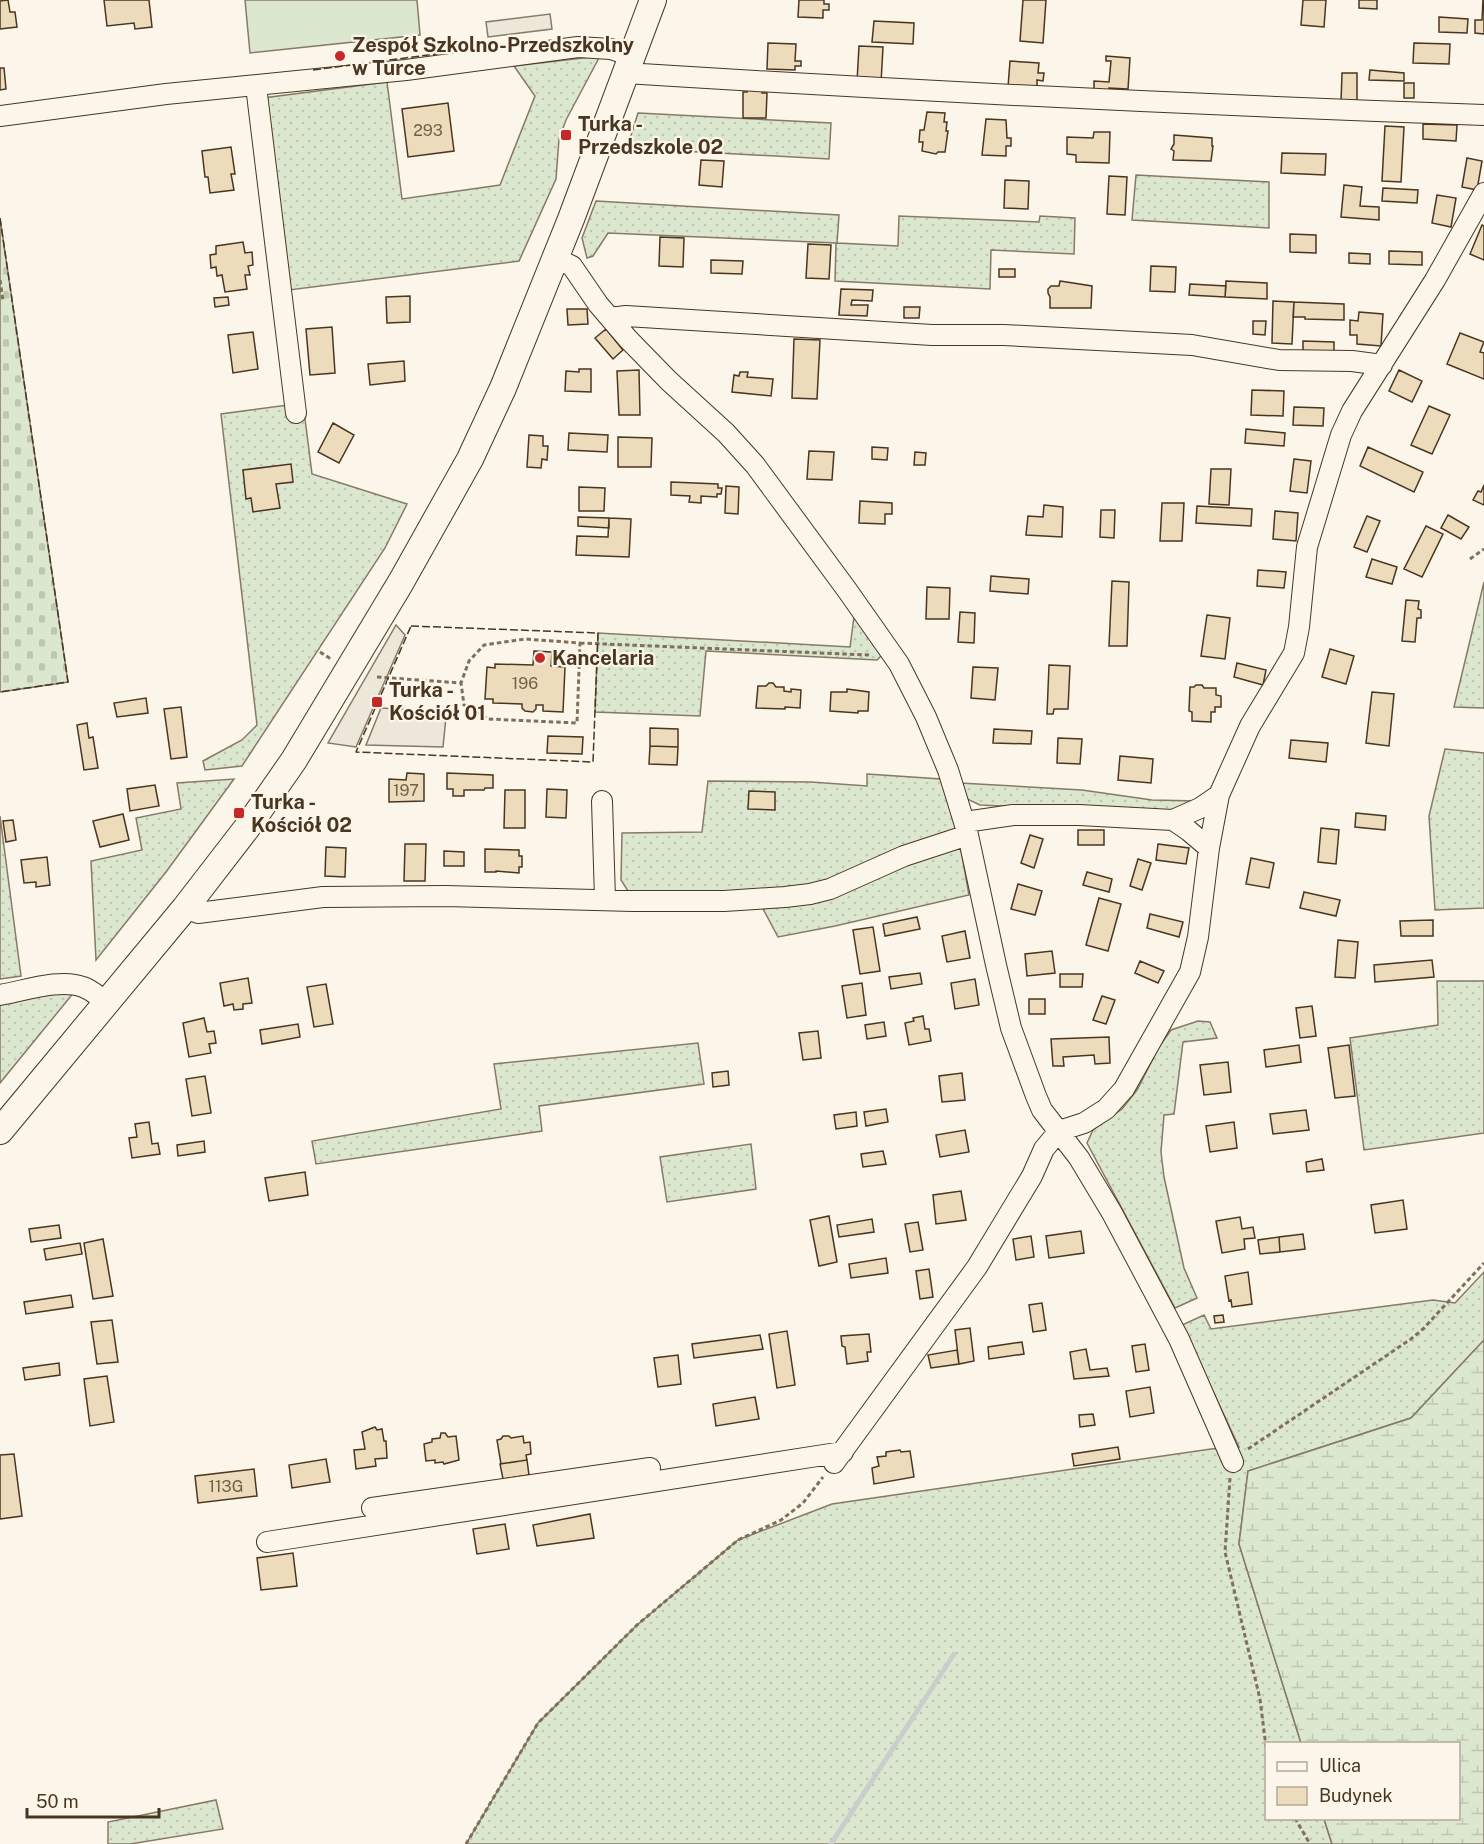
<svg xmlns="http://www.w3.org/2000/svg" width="1484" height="1844" font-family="'Public Sans',sans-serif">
	<defs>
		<pattern id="grass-dots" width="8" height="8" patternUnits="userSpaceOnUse" patternTransform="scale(1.5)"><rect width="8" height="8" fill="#dce7d0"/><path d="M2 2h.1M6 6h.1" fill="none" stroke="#bec7b2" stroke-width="1.8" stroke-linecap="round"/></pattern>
		<pattern id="wetland-marsh" width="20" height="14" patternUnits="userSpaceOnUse" patternTransform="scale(1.5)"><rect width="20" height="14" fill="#dce7d0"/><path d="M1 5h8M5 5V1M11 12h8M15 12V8" fill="none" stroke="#bec7b2"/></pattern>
		<pattern id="cemetery-stones" width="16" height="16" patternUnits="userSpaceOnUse" patternTransform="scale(1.5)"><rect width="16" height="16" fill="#dce7d0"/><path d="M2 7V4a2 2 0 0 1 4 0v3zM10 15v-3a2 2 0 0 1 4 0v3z" fill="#bec7b2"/></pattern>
	</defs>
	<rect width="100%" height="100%" fill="#fbf6e9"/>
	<!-- grass -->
	<path fill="url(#grass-dots)" stroke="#887966" stroke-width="1.5" d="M600,56l-34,64 -7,19 -3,40 -37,82 -230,29 -26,-192 124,-16 15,117 98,-14 35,-89 -21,-30z
		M638,113l193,10 -2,36 -202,-11z
		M1136,175l133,7v46l-137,-8z
		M596,201l243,14 -2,28 61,3 1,-30 140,6 1,-6 35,2 -1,36 -83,-4 -1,39 -155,-8 1,-38 -228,-10 -15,23 -6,2 -5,-20z
		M303,403l9,71 95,30 -22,44 -143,218 -37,4 -2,-9 39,-21 15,-15 -36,-311z
		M1484,582v126l-30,-1z
		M854,617l29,37 -6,6 -171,-9 -6,65 -105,-4 3,-79 252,14z
		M1445,749l39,4v155l-49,2 -6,-94z
		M867,774l74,5 17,50 -129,54 -91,11h-108l-9,-14 1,-47 80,-1 6,-51 103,1 56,4z
		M234,779l-68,93 -70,88 -5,-99 51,-11 -6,-32 45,-9 -4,-26z
		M960,783l122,7 70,10 45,1 -15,9 -30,3 -172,-8 -15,-7z
		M0,816l21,160 -21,3z
		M960,844l9,51 -134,31 -57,11 -17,-32z
		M1437,981h47v152l-120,17 -14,-112 88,-13z
		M75,991l-75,92v-82z
		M1198,1021l12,1 7,16 -34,4 -9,72 -10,1 -3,37 3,25 20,91 13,30 -22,10 -88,-165 6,-13 29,-21 15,-19 22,-43 12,-17z
		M698,1043l6,41 -165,22 3,25 -226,33 -4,-23 189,-32 -7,-45z
		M751,1144l5,45 -89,13 -7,-45z
		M1484,1272v68l-73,78 -163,53 -9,73 62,199 -35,1v74l58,1 8,25h-866l72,-121 99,-98 101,-85 94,-36 379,-55 28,-2 -57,-122 22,-10 7,14 222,-29 22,3z
		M216,1800l7,29 -93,15h-22v-22z"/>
	<!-- wetland -->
	<path fill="url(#wetland-marsh)" stroke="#887966" stroke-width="1.5" d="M1484,1340v504h-152l-8,-25 134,-1v-74l-157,-1 -62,-199 9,-73 163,-53z"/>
	<!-- cemetery -->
	<path fill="url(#cemetery-stones)" stroke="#887966" stroke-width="1.5" d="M0,218l68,464 -68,10z"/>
	<!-- pitch -->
	<path fill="#dce7d0" stroke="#887966" stroke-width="1.5" d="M245,0h172l3,35 -170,18z"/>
	<!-- parking -->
	<path fill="#ede7d9" stroke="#887966" stroke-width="1.5" d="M550,14l2,15 -64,8 -2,-15z
		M396,625l9,10 -49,112 -28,-4z
		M381,708l45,3 8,5 12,1 -3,30 -77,-2z"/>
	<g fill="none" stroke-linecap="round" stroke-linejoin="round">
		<!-- stream -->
		<path stroke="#c9cecd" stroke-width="5" d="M831,1844l123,-190"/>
	</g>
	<!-- building -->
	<path fill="#ecdcbc" stroke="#4a3520" stroke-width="1.5" d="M8,0l2,12h5l2,15 -17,2v-28z
		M104,0h45l3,27 -17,2 -1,-6 -27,3z
		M799,0h25v4h5v6h-6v8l-25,-1z
		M1023,0h23l-3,43 -23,-2z
		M1303,0h23l-2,27 -23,-2z
		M1359,0h18v9l-18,-1z
		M1483,0h1v34l-9,-1v-13h7z
		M1439,17l29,2 -1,14 -28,-1z
		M874,21l40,2 -1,21 -41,-2z
		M768,43l28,1 -1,17h6v5h-6v4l-28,-1z
		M1414,43l36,1 -1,20 -36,-1z
		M859,46l24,1 -2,36 -24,-1z
		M1106,56l24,2 -2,31 -19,-1v3l-15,-1v-9l15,1 2,-21h-5z
		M1010,61l29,2 -1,10h6l-1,8 -6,-1v8l-29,-1z
		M0,68h4l2,21 -6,1z
		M1370,70l34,3v8l-35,-1z
		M1342,73h15v30l-16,-1z
		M1404,83h10v15h-10z
		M748,88h14v5h5l-1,25h-23v-26h4z
		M448,103l6,48 -46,6 -6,-48z
		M927,112l18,1 -1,9h3l-1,9h2l-3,21h-7l-2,2 -14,-3 1,-9h-4l1,-12h4z
		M986,119l20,1 1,18h4v8h-5v10l-24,-1z
		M1423,124l34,1 -1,16 -33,-2z
		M1385,126l19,1 -3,55 -19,-1z
		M1094,132h16l-1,31 -33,-1v-7l-9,-1v-17l26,1z
		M1174,135l38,3v8h1l-2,15 -38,-1 1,-9 -3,-2 3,-5z
		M231,147l4,27h-4l3,16 -24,3 -2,-16h-3l-3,-26z
		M1282,153l44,1 -1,21 -44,-2z
		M1467,158l15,3 -5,29 -15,-3z
		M701,160l23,1 -2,26 -23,-2z
		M1109,176l18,1 -2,38 -18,-1z
		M1005,180l24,1 -1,28 -24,-1z
		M1344,185l18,2 -2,19 19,1v13l-38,-3z
		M1383,188l35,2 -1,13 -35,-2z
		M1437,195l19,3 -5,29 -19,-4z
		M1482,225l2,1v34l-14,-6z
		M1290,234l26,1v18l-26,-1z
		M660,237l24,1 -1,29 -24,-1z
		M243,242l2,11 7,-1 1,13 -5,1 2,9h-5l2,14 -22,3 -3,-17 -5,1 -1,-9 -5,1 -1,-13 6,-1v-8z
		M808,244l23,1 -2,34 -23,-1z
		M1389,251l33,1v13l-33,-1z
		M1349,253l21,1v10l-21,-1z
		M711,260l32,1 -1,13 -31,-1z
		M1151,266l25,1 -1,25 -25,-1z
		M999,269h16v8h-16z
		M1060,281l32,5 -1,22h-41v-11l-2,-4v-4l3,-3h8z
		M1226,281l41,2v16l-42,-2z
		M1190,284l36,2 -1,11 -36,-2z
		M841,289l32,1 -1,11 -20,-1 -1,5h17l-1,11 -28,-1z
		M410,296v26l-23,1 -1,-26z
		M228,297l1,8 -14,2 -1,-9z
		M1273,301l21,1 -2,42 -20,-1z
		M1294,302l50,2v16l-39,-1v-2h-12z
		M904,307h16l-1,11h-15z
		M567,309h20l1,15 -20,1z
		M1359,312l24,2 -2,32 -24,-2v-9h-7v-15l8,1z
		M1253,321h13l-1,14 -12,-1z
		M332,327l3,46 -25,2 -4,-46z
		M606,329l17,21 -10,9 -18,-21z
		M253,332l5,37 -25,4 -5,-38z
		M1460,333l24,9 -4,10 4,1v26l-37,-15z
		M794,339l26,1 -3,59 -25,-1z
		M1303,341l31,1v12l-31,-1z
		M404,361l1,20 -35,4 -2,-21z
		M579,369h12v23l-26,-1 1,-20 13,1z
		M639,370l1,45h-21l-2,-44z
		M1399,370l23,11 -10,21 -23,-11z
		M740,372h8l-1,5 26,2 -2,17 -39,-4 2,-17 5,1z
		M1252,390l32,1 -1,25 -32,-1z
		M1429,406l21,9 -18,39 -21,-9z
		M1294,407l30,1 -1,18 -30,-1z
		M333,423l21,12 -15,28 -21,-11z
		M1246,429l39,4 -1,13 -39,-3z
		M569,433l39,2 -1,17 -39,-2z
		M529,435l14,1v10h5l-1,14 -5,-1 -1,9 -14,-1z
		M618,437l34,1 -1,29h-33z
		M872,447l16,1 -1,12 -15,-1z
		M1368,447l55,25 -9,20 -54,-26z
		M809,451l25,1 -2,28 -25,-1z
		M915,452l11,1 -1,12h-11z
		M1294,459l17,2 -4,32 -17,-2z
		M291,464l2,18 -17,2 4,24 -27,4 -2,-14 -5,1 -3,-29z
		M1211,469h20l-2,36 -20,-1z
		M671,482l47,2v4h4l-1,6h-4v3l-16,-1v7l-12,-1 1,-6 -19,-1z
		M1484,485v20l-11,-5 5,-9 3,1z
		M726,486l13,1 -1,27 -13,-1z
		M579,487l26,1 -1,23h-25z
		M860,501l32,2v11h-7v10l-26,-1z
		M1162,503h22l-2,38h-22z
		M1044,505l19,2 -1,30 -36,-2 2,-19 15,1z
		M1197,506l55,3 -1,17 -55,-3z
		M1101,510h14l-1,28 -14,-1z
		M1275,511l23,2 -2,28 -23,-2z
		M1448,515l21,12 -8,12 -20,-11z
		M1367,516l13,5 -13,31 -13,-5z
		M578,517l31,1v10l-31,-2z
		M609,518l22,1 -2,38 -53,-2 1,-19 31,1z
		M1426,526l17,8 -21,43 -18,-8z
		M1372,559l25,8 -5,17 -26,-7z
		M1258,570l28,2 -2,16 -27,-2z
		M991,576l38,3 -1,15 -38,-3z
		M1112,581l17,1 -2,64h-18z
		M927,587l23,1 -1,31h-23z
		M1406,600l13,1 -1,8 3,1v8h-4l-2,24 -13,-1z
		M960,612l15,1 -1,30 -16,-1z
		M1207,615l23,3 -5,41 -24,-3z
		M1330,649l24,7 -8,28 -24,-7z
		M534,651l18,1 -1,14 14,1 -2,45 -20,-1v-6h-7v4l-3,3 -8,-1 -3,-3v-4l-29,-1v-4h-8l2,-32 8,1v-4l38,1z
		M1237,663l29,7 -3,15 -29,-8z
		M1049,665l21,1 -2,43h-14l-1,5h-6z
		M973,667l25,1 -3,32 -24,-2z
		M769,683h4l3,4h8v4l7,1v-3l10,1 -1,18 -15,-1v2l-29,-1 2,-22h8z
		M1196,685h6l2,3h12v7l5,1v11h-6v5h-4v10l-19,-1v-9l-3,-1 1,-24h4z
		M847,689l22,3 -1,19h-10v2l-28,-2 1,-19h16z
		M1372,692l22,2 -5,52 -23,-3z
		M146,698l2,15 -31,4 -3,-14z
		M181,707l6,50 -16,2 -7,-50z
		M87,723l2,15 4,-1 5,31 -14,2 -7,-45z
		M650,728l28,1v18l-28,-1z
		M994,729l38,2 -1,13 -38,-1z
		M548,736l35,1 -1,17 -35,-1z
		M1058,738l24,1 -2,25 -23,-1z
		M1291,740l37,3 -2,19 -37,-4z
		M650,746l28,1 -1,18 -28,-1z
		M1120,756l33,3 -2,24 -33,-3z
		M407,773l17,1v27l-35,1v-23l17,1z
		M447,773l46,2v13h-8l-1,2h-20v6h-11v-7h-6z
		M155,785l4,21 -29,5 -3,-22z
		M547,789l20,1 -1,28 -20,-1z
		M505,790h20v38h-21z
		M749,791l26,1v18l-27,-1z
		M1356,813l30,3 -1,14 -30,-3z
		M123,814l6,26 -29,7 -7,-26z
		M13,820l3,20 -10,2 -3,-21z
		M1321,828l18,2 -3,34 -18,-2z
		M1078,830h26v15h-26z
		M1030,835l13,4 -9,29 -13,-5z
		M405,844h21l-1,37h-21z
		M1158,844l31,4 -3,16 -30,-4z
		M326,847l20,1 -1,29 -20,-1z
		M485,849l34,1v6h3v11h-3v6l-23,-2v1h-11z
		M444,851l20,1v14h-20z
		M47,857l3,28 -14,2v-5l-12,1 -3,-23z
		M1251,858l23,5 -5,25 -23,-4z
		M1138,859l13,4 -9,27 -12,-4z
		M1087,872l25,7 -3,13 -26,-7z
		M1018,884l24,7 -7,24 -24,-6z
		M1304,892l36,8 -4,16 -36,-8z
		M1099,898l22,6 -13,47 -22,-6z
		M1150,914l33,8 -4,15 -32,-9z
		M917,917l3,12 -35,7 -2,-12z
		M1433,920v16h-32l-1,-15z
		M873,927l7,44 -20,3 -7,-44z
		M965,931l5,27 -23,4 -5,-26z
		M1338,940l20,2 -3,36 -20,-1z
		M1052,951l3,22 -28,3 -2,-22z
		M1432,960l2,17 -59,5 -1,-17z
		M1140,961l24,10 -6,12 -23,-10z
		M920,973l2,11 -31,5 -2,-12z
		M1060,974h23l-1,13h-22z
		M248,978l4,25 -9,1v5l-9,1 -1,-6 -9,2 -4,-23z
		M975,979l4,26 -24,4 -4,-26z
		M862,983l4,32 -19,3 -5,-32z
		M326,984l7,40 -19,3 -7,-40z
		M1102,996l13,4 -9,24 -13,-4z
		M1029,999h16v15h-16z
		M1312,1006l4,30 -16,2 -4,-30z
		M923,1016l2,13h4l2,12 -22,4 -4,-22 9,-2 -1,-3z
		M204,1018l3,14 7,-1 2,12 -7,1 2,9 -22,4 -6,-34z
		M884,1022l2,14 -19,3 -2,-14z
		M298,1024l2,13 -38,7 -2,-14z
		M818,1031l3,27 -18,2 -4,-27z
		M1109,1037l1,26 -15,1 -1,-9 -31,2 1,9h-11l-2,-27z
		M1299,1045l2,17 -35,5 -2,-17z
		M1349,1045l6,51 -20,2 -7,-50z
		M1228,1062l3,30 -27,3 -4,-30z
		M728,1071l1,14 -16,2 -1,-14z
		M962,1073l3,27 -23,2 -3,-26z
		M205,1076l6,37 -19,3 -6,-37z
		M886,1109l2,13 -22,4 -2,-14z
		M1306,1110l3,20 -36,4 -3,-20z
		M856,1112l1,14 -21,3 -2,-14z
		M149,1122l3,22 6,-1 2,11 -28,4 -3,-20 8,-1 -2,-13z
		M1234,1122l3,26 -27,4 -4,-26z
		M965,1130l4,22 -29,5 -4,-22z
		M204,1141l1,11 -27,4 -1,-11z
		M883,1151l3,13 -23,3 -2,-13z
		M1322,1159l2,11 -17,2 -1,-10z
		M305,1172l3,23 -39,6 -4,-23z
		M961,1191l5,29 -30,4 -3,-29z
		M1403,1200l4,29 -32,4 -4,-28z
		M829,1216l8,46 -18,4 -9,-46z
		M1240,1217l2,12 11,-2 2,11 -11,1 1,10 -23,4 -6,-32z
		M872,1219l2,13 -35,5 -2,-12z
		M918,1222l5,28 -13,2 -5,-28z
		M59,1225l2,13 -30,4 -2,-13z
		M1081,1231l3,22 -35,5 -3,-22z
		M1303,1234l2,15 -25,3 -1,-15z
		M1031,1236l3,21 -18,3 -3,-21z
		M1279,1237l1,15 -20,2 -2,-14z
		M103,1239l10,57 -20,3 -9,-56z
		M80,1243l2,11 -36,6 -2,-11z
		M886,1258l2,15 -37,5 -2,-14z
		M929,1269l4,28 -13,2 -4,-28z
		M1248,1272l4,32 -20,3 -1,-7 -2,1 -4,-25z
		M71,1295l2,12 -47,7 -2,-12z
		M1042,1303l4,27 -13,2 -4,-27z
		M1223,1315l1,7 -9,1 -1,-7z
		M112,1320l6,42 -21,2 -6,-42z
		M970,1328l4,33 -15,3 -4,-34z
		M787,1331l8,54 -18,3 -8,-54z
		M869,1334l2,18h-4l1,9 -21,3 -2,-17 -3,-1 -1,-10z
		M760,1335l3,14 -69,9 -2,-14z
		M1022,1342l2,12 -35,5 -1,-12z
		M1145,1344l4,26 -13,2 -4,-26z
		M1086,1349l4,21 17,-2 2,8 -35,3 -4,-27z
		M957,1350l2,14 -28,4 -3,-13z
		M678,1355l3,29 -23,3 -4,-29z
		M59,1363l1,12 -35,5 -2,-12z
		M107,1376l7,46 -24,4 -6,-47z
		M1150,1387l4,26 -24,4 -4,-26z
		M755,1397l4,22 -43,7 -3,-22z
		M1093,1414l2,11 -15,2 -1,-12z
		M375,1427l2,3 5,-1 2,12h2l1,17 -12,1 1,7 -20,3 -2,-19 11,-1 -3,-17z
		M441,1433h4l3,4 8,-1 3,24 -15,4 -1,-2 -8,1v-3l-9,1 -2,-17 8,-2v-3l8,-1z
		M503,1436h6l2,2 12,-2 1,7 6,-1 1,12 -5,1 1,5 -26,4 -4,-24 4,-1z
		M1118,1447l2,12 -46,7 -2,-12z
		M900,1450l1,2 9,-1 4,26 -40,7 -2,-16 7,-2 -2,-9 9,-1v-4z
		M14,1454l8,62 -22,3v-64z
		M326,1459l4,23 -38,6 -3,-23z
		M527,1460l2,15 -26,4 -3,-15z
		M254,1469l3,27 -59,7 -3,-27z
		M590,1514l4,24 -57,8 -4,-21z
		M505,1524l4,25 -32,5 -4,-25z
		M293,1553l4,33 -36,4 -4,-32z"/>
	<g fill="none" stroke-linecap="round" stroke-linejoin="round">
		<defs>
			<path id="minor" d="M625,73c287,18 573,32 859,42
				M256,86l40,327
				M0,116l166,-22 240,-24 172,-23 33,2 21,7
				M555,258l17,8 26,38 30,35 41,42 57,52 29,32 92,125 52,74 27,53 22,53 9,29 11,36 28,130 15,63 25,68 6,14 37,48 33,55 67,126 54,123
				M610,318l16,-2 306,19h72l188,10 87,15 73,1 30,4
				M602,801l3,98
				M1173,820l27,-12 19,-13
				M965,822l48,-7h66l94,5 16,11 20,17
				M185,908l13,5 125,-16 123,-1 187,5h91l61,-4 25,-3 20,-5 74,-33 64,-21
				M0,995c24,-4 60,-17 83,-8 9,3 16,10 23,15
				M834,1463l143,-196 55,-91 12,-27 15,-18 25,-8 22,-14 18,-20 66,-117 8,-35 11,-89 10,-53 31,-69 44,-73 5,-26 8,-80 34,-112 11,-24 83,-131 49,-87
				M372,1508l278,-40
				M267,1542l576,-90"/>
			<path id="major" d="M0,1131l185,-223 61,-79 48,-69 107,-178 69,-123 33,-71 68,-169 82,-219"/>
		</defs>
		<!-- minor casing -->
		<use href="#minor" stroke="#4a3520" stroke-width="22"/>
		<!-- major casing -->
		<use href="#major" stroke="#4a3520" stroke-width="28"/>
		<!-- path -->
		<path stroke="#7f6f5c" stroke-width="3" stroke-dasharray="4.5 3" stroke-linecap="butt" d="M0,280l3,21
			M1470,559l14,-10
			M580,643l289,12
			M320,652l11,7
			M377,677l84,6 3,22 24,14 89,4 3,-80 -55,-4 -41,6 -15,16 -8,22
			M1248,1449l163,-110 12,-10 61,-66
			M1230,1478l-5,74 35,147 6,48
			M1295,1818l15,26
			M466,1844l72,-121 99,-98 101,-85 43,-20 22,-17 20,-26"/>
		<!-- minor -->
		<use href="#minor" stroke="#fbf6e9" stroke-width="20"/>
		<!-- major -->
		<use href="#major" stroke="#fbf6e9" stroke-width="26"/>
		<!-- fence -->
		<path stroke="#4a3520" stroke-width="1.5" stroke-dasharray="8 3" stroke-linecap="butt" d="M313,70l146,-19
			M0,218l68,464 -68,10
			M411,626l187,7 -5,129 -237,-10z"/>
	</g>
	<!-- markers -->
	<g fill="#c62828" stroke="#fbf6e9" stroke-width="2">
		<circle cx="340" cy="56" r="6"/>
		<rect x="560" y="129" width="12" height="12" rx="3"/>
		<circle cx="540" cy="658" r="6"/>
		<rect x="371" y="696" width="12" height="12" rx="3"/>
		<rect x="233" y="807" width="12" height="12" rx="3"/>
	</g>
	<g text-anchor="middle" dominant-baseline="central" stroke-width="4.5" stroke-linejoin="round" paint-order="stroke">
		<!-- number labels -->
		<g font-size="16" fill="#725f47">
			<text x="428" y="130">293</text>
			<text x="525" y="683">196</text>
			<text x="406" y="790">197</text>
			<text x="226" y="1486">113G</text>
		</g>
		<!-- poi labels -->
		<g font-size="20" font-weight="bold" fill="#4a3520" stroke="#fbf6e9" text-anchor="start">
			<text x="352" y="45">Zespół Szkolno-Przedszkolny<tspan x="352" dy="23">w Turce</tspan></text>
			<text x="578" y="124">Turka -<tspan x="578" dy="23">Przedszkole 02</tspan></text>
			<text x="552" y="658">Kancelaria</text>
			<text x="389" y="690">Turka -<tspan x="389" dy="23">Kościół 01</tspan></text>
			<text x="251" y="802">Turka -<tspan x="251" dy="23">Kościół 02</tspan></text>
		</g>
	</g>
	<!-- legend -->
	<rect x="1265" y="1742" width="195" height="78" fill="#fbf6e9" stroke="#b4a999" stroke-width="1.5"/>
	<rect x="1277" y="1762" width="30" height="9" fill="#fbf6e9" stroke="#b4a999" stroke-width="1.5"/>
	<text x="1319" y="1772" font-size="18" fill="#4a3520">Ulica</text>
	<rect x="1277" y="1787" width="30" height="18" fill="#ecdcbc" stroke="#b4a999" stroke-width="1.5"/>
	<text x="1319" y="1802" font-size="18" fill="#4a3520">Budynek</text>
	<!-- scale -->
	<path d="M27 1808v9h132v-9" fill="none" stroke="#4a3520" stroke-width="3"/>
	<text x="36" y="1808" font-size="18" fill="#4a3520" stroke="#fbf6e9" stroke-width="4.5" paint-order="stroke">50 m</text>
</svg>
